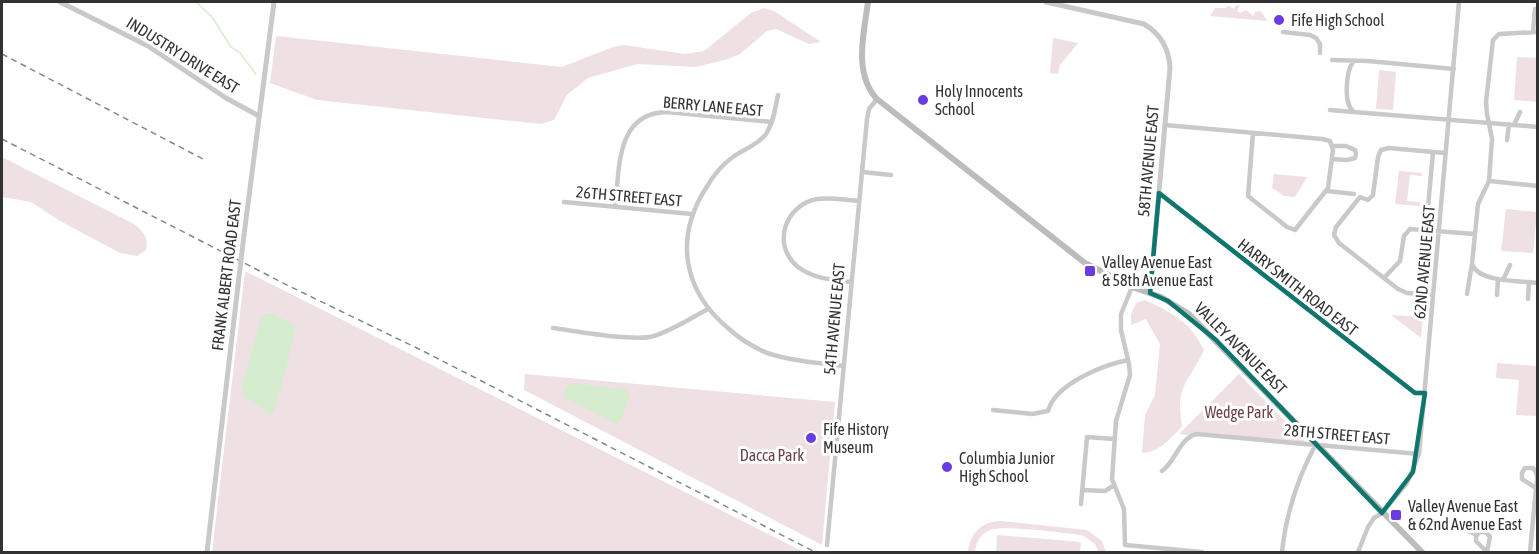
<svg xmlns="http://www.w3.org/2000/svg" width="1539" height="554" font-family="'Asap Condensed',sans-serif">
	<rect width="100%" height="100%" fill="#fff"/>
	<!-- green -->
	<path fill="#eee0e3" d="M1236,5h4l-3,6 3,2 6,-3 7,6 2,-4 6,-1 6,10 -57,-5 5,-8h10l4,-2 5,3z
		M764,8l10,3 47,31 -12,2 -33,-15 -9,2 -27,23 -12,5 -32,8 -59,-3 -49,14 -21,17 -13,25 -13,4 -224,-24 -47,-17 6,-47 286,31 51,-20 11,-2 61,9 19,-3 47,-38z
		M1053,38l25,5 -18,22 -2,9 -8,-1z
		M1517,57l20,1v44l-23,-2z
		M1379,70l17,2 -3,38 -17,-1z
		M2,157l132,67c9,7 15,14 12,26l-9,6 -17,-3 -60,-32 -29,-19 -29,-5z
		M1399,171l23,2v3l-12,-1 -3,26 13,1v4l-25,-2z
		M1274,174l33,3 -12,20 -11,-1 -12,-8z
		M1506,209l31,3 -4,41 -32,-2z
		M245,271l559,281h-592z
		M1145,300c28,13 45,22 59,50 -16,34 -29,35 -22,76 -10,12 -24,27 -40,27l3,-38 10,-20 5,-51 -14,-25 -15,6v-11l5,-11z
		M1391,315l32,2 -2,21z
		M1497,363l40,3v50l-21,-1 3,-35 -23,-2z
		M525,374l310,28 -13,143 -298,-155z
		M1239,374l71,73 -131,-13z
		M1001,521l86,9 15,11 4,11h-7l-4,-8 -11,-8c-15,-3 -76,-10 -90,-7 -12,2 -18,12 -19,23h-7c2,-19 13,-30 33,-31z
		M997,535l84,7 -1,10h-84z"/>
	<!-- water -->
	<path fill="#d6ecce" d="M266,313l8,1 20,12 1,6 -20,78 -2,3 -4,1 -26,-19 -1,-7 19,-70z
		M572,383l56,7 2,5 -10,27 -4,2 -52,-27 2,-10z"/>
	<g fill="none" stroke-linecap="round" stroke-linejoin="round">
		<!-- stream -->
		<path stroke="#d6ecce" stroke-width="1.5" d="M196,2l16,15 19,30 9,6 16,21"/>
		<!-- minor -->
		<path stroke="#c9c9c9" stroke-width="4.5" d="M1283,32l27,3 6,3 4,6v9
			M1533,32l2,-23
			M1332,60l36,1 86,8
			M1353,62c-7,10 -10,42 1,50l184,15
			M778,95c-3,13 -4,27 -12,39 -8,11 -22,15 -33,23 -12,8 -20,19 -27,31 -32,50 -23,103 23,141 11,10 24,18 38,24 25,8 51,10 77,13
			M1330,110l23,2
			M1165,125l157,14 8,2 3,9 -5,38 -33,42 -8,-3 -39,-31 5,-63
			M1514,125l6,-13
			M1507,140l2,-16
			M1332,159l15,1 8,-2 1,-4 -1,-4 -9,-4h-14
			M862,172l29,3
			M1489,181l49,5
			M1327,191l27,3
			M1159,193l256,200h10
			M564,202l128,12
			M615,207c5,-38 0,-94 52,-95l105,10
			M1426,229l7,-77
			M1473,266c7,16 49,15 65,17
			M1384,278l16,-17 4,-25 6,-7 65,5
			M1503,280l7,-15
			M851,282c-18,-2 -37,-3 -53,-15 -27,-22 -13,-62 19,-68 13,-2 28,1 42,2
			M1132,287l-11,27v16l8,34 1,11 -14,46 -4,58 12,30 1,36 77,7
			M1467,294l5,-30 6,-60 11,-23 3,-42 -5,-25 -1,-12 7,-62 6,-6 39,-2
			M1433,295l-26,-2 -9,-4 -59,-46 -5,-8 2,-8 24,-30 8,3 5,-5 5,-38 3,-7 8,-2 56,5
			M1497,295l1,-16
			M1528,299l1,-17
			M553,328c23,3 81,14 101,8 19,-6 37,-18 54,-27
			M993,410l39,4 16,-3c7,-27 55,-46 80,-51
			M1162,471c14,-10 17,-32 34,-37l223,20
			M1082,490l23,1 8,-5
			M1081,504l6,-67 27,2
			M1457,526l20,9
			M1480,532h6l4,5 -3,15 -11,-11v-5z
			M827,545l40,-426 2,-10 8,-10
			M1282,552c4,-37 16,-75 34,-108
			M1358,552l10,-25 6,-9 8,-5 25,-30 12,-29 40,-452
			M1530,552l6,-64c1,-7 3,-14 -3,-20h-8l-3,5v6l14,9"/>
		<!-- tertiary -->
		<path stroke="#c9c9c9" stroke-width="5" d="M60,2l88,44 78,52 33,18
			M1046,2l98,22c17,10 25,25 26,44l-20,225
			M244,235l30,-233
			M207,552l31,-267"/>
		<!-- secondary -->
		<path stroke="#bcbcbc" stroke-width="6" d="M868,2c-4,31 -15,71 9,97l208,164 47,24 29,10 28,17 233,238"/>
		<!-- rail -->
		<path stroke="#878787" stroke-width="1.5" stroke-dasharray="6 4.5" stroke-linecap="butt" d="M2,54l201,105
			M2,139l287,147 134,65 392,201"/>
		<!-- tertiary-bridge -->
		<path stroke="#c9c9c9" stroke-width="5" d="M238,285l6,-50"/>
	</g>
	<!-- marked area -->
	<path fill="none" stroke="#0f766e" stroke-width="4.5" stroke-linejoin="round" d="M1159,193l256,200h10l-12,79 -31,41 -166,-173 -48,-39 -18,-8z"/>
	<!-- markers -->
	<g fill="#6a3be1" stroke="#fff" stroke-width="2">
		<circle cx="1279" cy="20" r="6"/>
		<circle cx="923" cy="100" r="6"/>
		<rect x="1084" y="265" width="12" height="12" rx="3"/>
		<circle cx="811" cy="438" r="6"/>
		<circle cx="947" cy="467" r="6"/>
		<rect x="1390" y="509" width="12" height="12" rx="3"/>
	</g>
	<g text-anchor="middle" dominant-baseline="central" stroke-width="6" stroke-linejoin="round" paint-order="stroke">
		<!-- poi labels -->
		<g font-size="16" fill="#323232" stroke="#fff" text-anchor="start">
			<text x="1291" y="20">Fife High School</text>
			<text x="935" y="91">Holy Innocents<tspan x="935" dy="18">School</tspan></text>
			<text x="1102" y="262">Valley Avenue East<tspan x="1102" dy="18">&amp; 58th Avenue East</tspan></text>
			<text x="823" y="429">Fife History<tspan x="823" dy="18">Museum</tspan></text>
			<text x="959" y="458">Columbia Junior<tspan x="959" dy="18">High School</tspan></text>
			<text x="1408" y="506">Valley Avenue East<tspan x="1408" dy="18">&amp; 62nd Avenue East</tspan></text>
		</g>
		<!-- street labels -->
		<g font-size="16" fill="#323232" stroke="#fff">
			<text transform="translate(183 55) rotate(32)">INDUSTRY DRIVE EAST</text>
			<text transform="translate(713 106) rotate(5)">BERRY LANE EAST</text>
			<text transform="translate(1148 161) rotate(-85)">58TH AVENUE EAST</text>
			<text transform="translate(629 196) rotate(5)">26TH STREET EAST</text>
			<text transform="translate(1424 262) rotate(-85)">62ND AVENUE EAST</text>
			<text transform="translate(226 275) rotate(-83)">FRANK ALBERT ROAD EAST</text>
			<text transform="translate(1298 287) rotate(38)">HARRY SMITH ROAD EAST</text>
			<text transform="translate(834 319) rotate(-85)">54TH AVENUE EAST</text>
			<text transform="translate(1241 348) rotate(45)">VALLEY AVENUE EAST</text>
			<text transform="translate(1337 434) rotate(5)">28TH STREET EAST</text>
		</g>
		<!-- park labels -->
		<g font-size="16" fill="#6d3f44" stroke="#fff">
			<text x="1239" y="412">Wedge Park</text>
			<text x="772" y="455">Dacca Park</text>
		</g>
	</g>
	<!-- border -->
	<rect width="1539" height="554" fill="none" stroke="#323232" stroke-width="6"/>
</svg>
